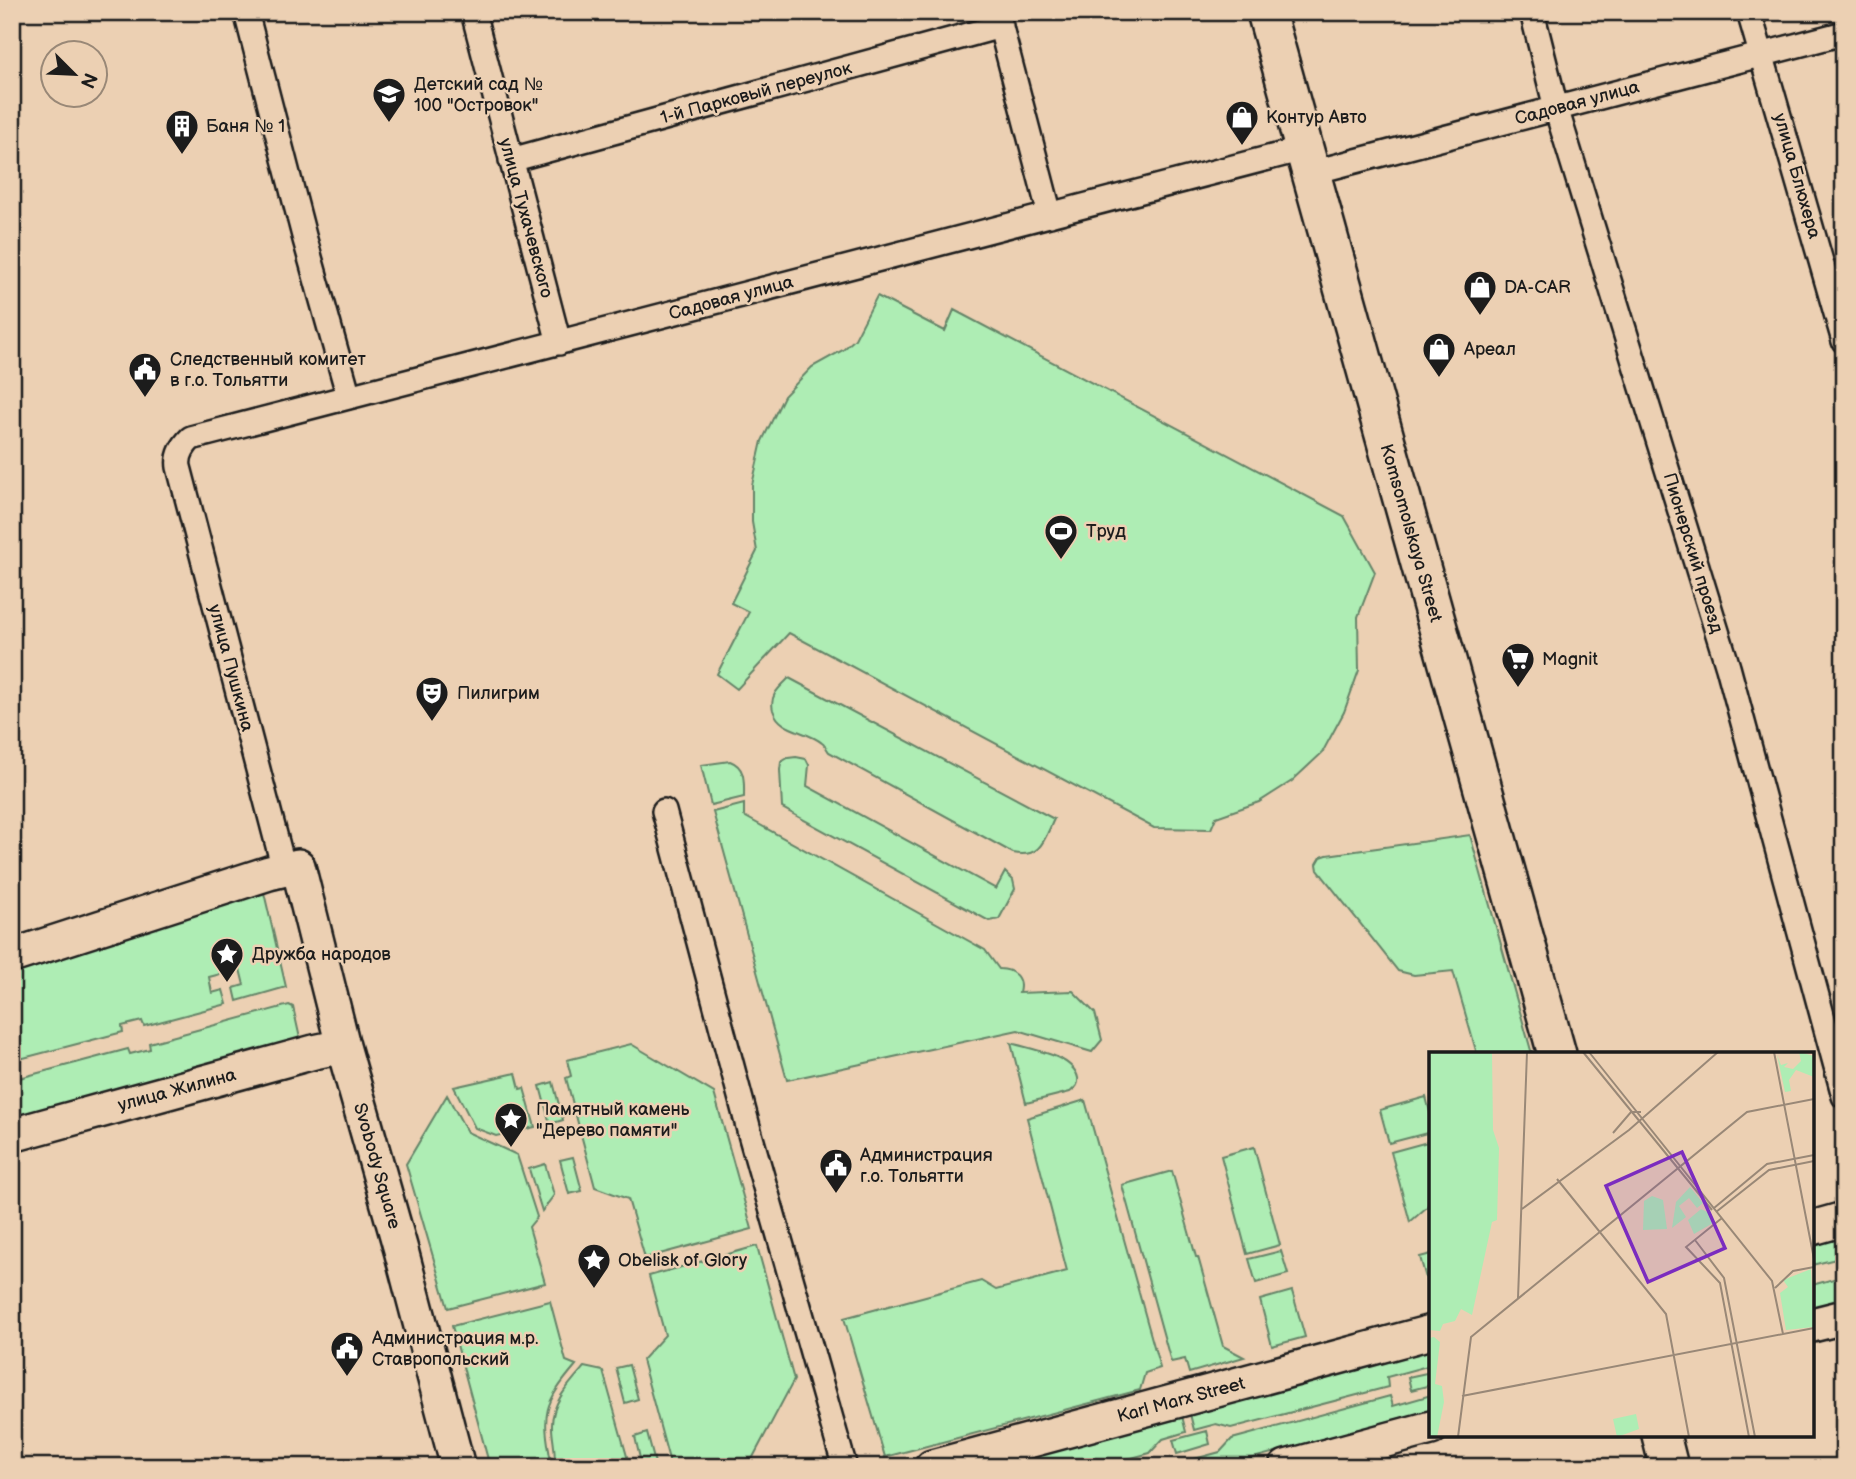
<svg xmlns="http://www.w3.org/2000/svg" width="1856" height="1479" font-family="'Balsamiq Sans',sans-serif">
	<rect width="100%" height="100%" fill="#ecd0b3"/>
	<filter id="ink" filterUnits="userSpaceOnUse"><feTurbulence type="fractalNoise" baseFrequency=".0143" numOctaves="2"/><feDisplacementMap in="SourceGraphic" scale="14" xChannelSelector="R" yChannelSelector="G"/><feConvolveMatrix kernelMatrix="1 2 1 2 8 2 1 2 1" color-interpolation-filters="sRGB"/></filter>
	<g filter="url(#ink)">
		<!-- green -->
		<path fill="#aeedb4" stroke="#658468" stroke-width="2" d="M877,296l68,35 9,-21 390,206 31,56 -17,45 1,53 -15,42 -22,41 -30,28 -33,21 -43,15 -5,12 -57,-1 -365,-195 -52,56 -20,-15 32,-62 -18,-9 26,-52 -5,-29v-37l10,-44 22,-45 28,-29 31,-17 12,-11z
			M789,678l265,141c-10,21 -13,40 -41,34l-184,-101c-2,-3 -4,-7 -7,-9 -15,-13 -42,-11 -49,-33 -4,-15 7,-23 16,-32z
			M796,757l10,2 3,6 -2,21 189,103 9,-17 8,8 2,9 -16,30 -10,2 -207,-113 -2,-38 1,-8 7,-4z
			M730,761c16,6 14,21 14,36l-33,8 -10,-40z
			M744,804v12l241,134 14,19c15,0 24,9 20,24l54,-2 22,22 7,27 -10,12 -74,-22 -231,50 -74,-268z
			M1470,835l62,219h-55l-24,-83 -39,4 -16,-4 -80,-101 -1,-6 4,-7 6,-2z
			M262,884l24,103 -49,14 -3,-13 10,-3 -4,-16 -31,8 3,16 11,-3 4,14 -83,22 -2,-5 -20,5 1,6 -111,29v-90z
			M289,1005l4,2 8,36 -289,78v-41l116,-31 2,5 20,-5 -1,-6z
			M1011,1043c19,6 62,12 67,35 1,7 -2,9 -8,14l-44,11z
			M631,1044l83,49 38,136 -107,29 -17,-59 -33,-12 -29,-109 5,-2 -4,-16z
			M516,1073l4,16 4,-1 11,39 -39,9 -21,-8 -21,-41z
			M553,1082l10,38 -13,4 -10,-38z
			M447,1095l20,37 50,23 20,62 -8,10 16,56 -97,25 -42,-144z
			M1426,1097l5,19v16l-42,11 -9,-33z
			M1085,1100l75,268 -15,5 -5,17 -255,67 -41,-139 137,-37 15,9 71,-19 -40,-153z
			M1431,1141v58l-4,8 -17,15 -19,-70z
			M1254,1147l26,98 -33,9 -26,-98z
			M573,1157l9,34 -13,3 -9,-34z
			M545,1164l9,31 -12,16 -13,-42z
			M1172,1171l24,86h2l25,89 21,11 -55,16 -4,-14 -14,3 -49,-177z
			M1844,1231v26l-32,8v-26z
			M757,1246l37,134 -44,83 -12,4h-67l-29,-107 23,-25 -16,-59z
			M1281,1251l7,23 -32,9 -7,-24z
			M1431,1254v42l-11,-39z
			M1844,1276v27l-32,8v-26z
			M1292,1291l13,46 -33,9 -12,-46z
			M550,1301l16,60 10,4c-33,39 -34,48 -25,97l-2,5h-59l-38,-141z
			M1431,1348v17l-44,12 1,10 -157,41 -15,-4 -22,6 -4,-16z
			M629,1365l9,34 -13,4 -9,-35z
			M584,1367l19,4 27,96h-76c3,-14 -2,-27 -2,-40 -1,-24 17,-43 32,-60z
			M1431,1372v13l-20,5 -3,-13z
			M1431,1395v15l-211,57h-55l55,-15 12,-13 158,-43 3,10z
			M1182,1416l4,16 -23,7 -13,14 -52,14h-107z
			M1207,1431l3,13 -33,10 -4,-14z
			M647,1433l9,34h-14l-7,-30z"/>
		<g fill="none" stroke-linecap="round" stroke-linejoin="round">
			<defs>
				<path id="street" d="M246,12l58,224 45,161
					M473,12l86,331
					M997,12l53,203
					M1532,12l24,96 172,559 116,429
					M1749,12l95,329
					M511,160l490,-134
					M1310,173l534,-140
					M664,811l86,323 91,320 4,13
					M284,869l-105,-402c-2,-12 4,-21 12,-29l1112,-289"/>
				<path id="secondary" d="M12,956l257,-83 29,-7 45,180 58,204 57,217
					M12,1135l302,-83 29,-6
					M1812,1228l32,-9
					M1812,1325l32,-8
					M932,1467l499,-135
					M1286,1467l145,-39"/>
				<path id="primary" d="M1266,12l291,1042
					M1661,1435l8,32"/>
			</defs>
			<!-- street casing -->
			<use href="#street" stroke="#1c1c1c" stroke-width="28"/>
			<!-- secondary casing -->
			<use href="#secondary" stroke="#1c1c1c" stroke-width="38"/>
			<!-- primary casing -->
			<use href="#primary" stroke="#1c1c1c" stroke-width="42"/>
			<!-- street -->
			<use href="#street" stroke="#ecd0b3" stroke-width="23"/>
			<!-- secondary -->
			<use href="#secondary" stroke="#ecd0b3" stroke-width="33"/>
			<!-- primary -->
			<use href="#primary" stroke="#ecd0b3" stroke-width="37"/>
		</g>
	</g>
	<!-- icons -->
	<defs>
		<symbol id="school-pin" viewBox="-11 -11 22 30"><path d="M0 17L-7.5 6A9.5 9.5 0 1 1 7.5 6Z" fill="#1c1c1c" stroke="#ecd0b3"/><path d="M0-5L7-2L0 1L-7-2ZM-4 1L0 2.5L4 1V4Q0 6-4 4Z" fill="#fff"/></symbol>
		<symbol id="shop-pin" viewBox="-11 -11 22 30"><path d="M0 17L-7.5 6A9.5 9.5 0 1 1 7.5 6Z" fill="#1c1c1c" stroke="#ecd0b3"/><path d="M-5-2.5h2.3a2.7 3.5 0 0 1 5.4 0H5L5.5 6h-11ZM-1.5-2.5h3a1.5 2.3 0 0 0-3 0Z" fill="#fff"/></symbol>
		<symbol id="building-pin" viewBox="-11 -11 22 30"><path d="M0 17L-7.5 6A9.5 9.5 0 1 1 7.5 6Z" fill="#1c1c1c" stroke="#ecd0b3"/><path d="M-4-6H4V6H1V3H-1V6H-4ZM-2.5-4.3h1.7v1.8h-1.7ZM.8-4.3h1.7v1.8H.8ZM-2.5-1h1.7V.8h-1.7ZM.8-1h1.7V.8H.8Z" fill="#fff"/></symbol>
		<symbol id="civic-pin" viewBox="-11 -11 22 30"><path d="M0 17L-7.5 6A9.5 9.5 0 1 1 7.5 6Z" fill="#1c1c1c" stroke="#ecd0b3"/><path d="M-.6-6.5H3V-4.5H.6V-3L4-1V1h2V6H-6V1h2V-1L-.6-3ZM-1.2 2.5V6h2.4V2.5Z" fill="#fff"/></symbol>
		<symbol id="stadium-pin" viewBox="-11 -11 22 30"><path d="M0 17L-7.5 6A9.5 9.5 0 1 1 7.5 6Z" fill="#1c1c1c" stroke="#ecd0b3"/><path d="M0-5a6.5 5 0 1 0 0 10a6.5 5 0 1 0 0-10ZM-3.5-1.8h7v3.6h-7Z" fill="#fff"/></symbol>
		<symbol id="supermarket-pin" viewBox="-11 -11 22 30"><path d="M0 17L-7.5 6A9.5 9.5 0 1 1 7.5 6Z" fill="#1c1c1c" stroke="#ecd0b3"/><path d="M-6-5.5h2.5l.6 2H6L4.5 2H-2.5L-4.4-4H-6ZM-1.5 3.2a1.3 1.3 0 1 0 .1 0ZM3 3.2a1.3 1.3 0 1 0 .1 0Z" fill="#fff"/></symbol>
		<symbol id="theatre-pin" viewBox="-11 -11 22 30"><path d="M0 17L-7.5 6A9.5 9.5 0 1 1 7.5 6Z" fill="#1c1c1c" stroke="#ecd0b3"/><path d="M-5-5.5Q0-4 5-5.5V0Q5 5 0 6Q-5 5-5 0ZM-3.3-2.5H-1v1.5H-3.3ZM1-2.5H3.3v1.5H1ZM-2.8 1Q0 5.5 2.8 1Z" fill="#fff"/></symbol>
		<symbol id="sight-pin" viewBox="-11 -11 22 30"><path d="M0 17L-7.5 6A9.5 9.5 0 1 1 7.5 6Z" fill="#1c1c1c" stroke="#ecd0b3"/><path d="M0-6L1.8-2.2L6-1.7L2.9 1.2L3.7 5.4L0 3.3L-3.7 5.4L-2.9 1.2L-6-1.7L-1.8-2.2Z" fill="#fff"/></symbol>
	</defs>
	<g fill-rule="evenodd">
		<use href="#school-pin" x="370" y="75" width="38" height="52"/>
		<use href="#shop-pin" x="1223" y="98" width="38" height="52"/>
		<use href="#building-pin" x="163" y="107" width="38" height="52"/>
		<use href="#shop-pin" x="1461" y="268" width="38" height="52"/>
		<use href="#shop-pin" x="1420" y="330" width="38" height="52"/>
		<use href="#civic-pin" x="126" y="350" width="38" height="52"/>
		<use href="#stadium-pin" x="1042" y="512" width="38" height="52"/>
		<use href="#supermarket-pin" x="1499" y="640" width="38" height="52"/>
		<use href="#theatre-pin" x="413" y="674" width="38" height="52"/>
		<use href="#sight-pin" x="208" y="935" width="38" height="52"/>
		<use href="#sight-pin" x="492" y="1100" width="38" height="52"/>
		<use href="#civic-pin" x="817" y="1146" width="38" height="52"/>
		<use href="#sight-pin" x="575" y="1241" width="38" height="52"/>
		<use href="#civic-pin" x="328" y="1329" width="38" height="52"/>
	</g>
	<g text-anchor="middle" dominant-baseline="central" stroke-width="5" stroke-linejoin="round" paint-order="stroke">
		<!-- poi labels -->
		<g font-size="18" fill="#1c1c1c" stroke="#ecd0b3" text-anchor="start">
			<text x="414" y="84">Детский сад №<tspan x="414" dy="21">100 "Островок"</tspan></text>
			<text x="1266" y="117">Контур Авто</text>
			<text x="206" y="126">Баня № 1</text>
			<text x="1504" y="287">DA-CAR</text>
			<text x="1464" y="349">Ареал</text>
			<text x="170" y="359">Следственный комитет<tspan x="170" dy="21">в г.о. Тольятти</tspan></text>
			<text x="1086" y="531">Труд</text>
			<text x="1542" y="659">Magnit</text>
			<text x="457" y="693">Пилигрим</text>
			<text x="252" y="954">Дружба народов</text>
			<text x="536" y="1109">Памятный камень<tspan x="536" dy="21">"Дерево памяти"</tspan></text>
			<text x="860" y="1155">Администрация<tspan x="860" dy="21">г.о. Тольятти</tspan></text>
			<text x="618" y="1260">Obelisk of Glory</text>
			<text x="372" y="1338">Администрация м.р.<tspan x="372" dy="21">Ставропольский</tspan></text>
		</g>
		<!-- street labels -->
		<g font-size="18" fill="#1c1c1c" stroke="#ecd0b3">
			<text transform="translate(756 93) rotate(-15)">1-й Парковый переулок</text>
			<text transform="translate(1577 103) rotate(-15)">Садовая улица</text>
			<text transform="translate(1797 176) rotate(74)">улица Блюхера</text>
			<text transform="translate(526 218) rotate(75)">улица Тухачевского</text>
			<text transform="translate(731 298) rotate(-15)">Садовая улица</text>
			<text transform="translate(1411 533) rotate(74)">Komsomolskaya Street</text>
			<text transform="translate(1693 553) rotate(73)">Пионерский проезд</text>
			<text transform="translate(231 668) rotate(75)">улица Пушкина</text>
			<text transform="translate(177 1090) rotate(-15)">улица Жилина</text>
			<text transform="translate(377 1166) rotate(74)">Svobody Square</text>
			<text transform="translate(1181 1400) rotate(-15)">Karl Marx Street</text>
		</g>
	</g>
	<!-- overview -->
	<g transform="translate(1429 1052)">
		<rect width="385" height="385" fill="#ecd0b3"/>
		<path d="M0,0h63l1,78 6,18 -2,72 -5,2 -20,93 -11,-6 -6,12 -12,3 -3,7 -11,-1zM370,0l15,4v21l-18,-7 -7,10 2,11 -6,1 -8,-37 4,10 7,-2 -4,4 9,2 8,-8zM261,135l13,16 -6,5 -8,-10 -10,8 7,11 -14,11 4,-26zM223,144l11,4 4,29 -24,1 1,-29zM272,157l8,4 4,10 -19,11 -6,-14zM382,217l3,58 -28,3 -6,-37 8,-6 -5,-7zM5,285l6,5 -5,42 7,2 2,16 -7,35h-8v-99zM207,362l3,15 -22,8 -4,-18z" fill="#aeedb4"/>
		<path fill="none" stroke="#987" stroke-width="2" d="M154,0l129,158M160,0l183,229 11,53M345,0l40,207M184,81l18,-21h10M128,127l109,135 23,123M285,156l53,-44 47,-9M93,157l107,-79 89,-78M287,160l53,-42 45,-9M293,166l-36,29 34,36 29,154M266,188l29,38 31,159M346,236l18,-17 21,-4M89,246l9,-246M33,344l352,-68M29,385l13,-100 276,-225 67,-13"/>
		<path fill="#7b2cbf" fill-opacity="0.15" stroke="#7b2cbf" stroke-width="3.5" d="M253,100l43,96 -77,34 -42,-96z"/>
		<rect width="385" height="385" fill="none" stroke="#1c1c1c" stroke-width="3.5"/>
	</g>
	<!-- margin -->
	<rect width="1856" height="1479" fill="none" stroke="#ecd0b3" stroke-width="42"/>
	<rect x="21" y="21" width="1814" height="1437" fill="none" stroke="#1c1c1c" stroke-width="2.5" filter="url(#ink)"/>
	<!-- north arrow -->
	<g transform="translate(74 74) rotate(114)"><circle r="33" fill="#ecd0b3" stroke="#998877" stroke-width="2"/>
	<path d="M0-5L12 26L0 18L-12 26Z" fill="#1c1c1c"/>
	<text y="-10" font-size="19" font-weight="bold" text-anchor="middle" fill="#1c1c1c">N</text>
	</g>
</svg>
